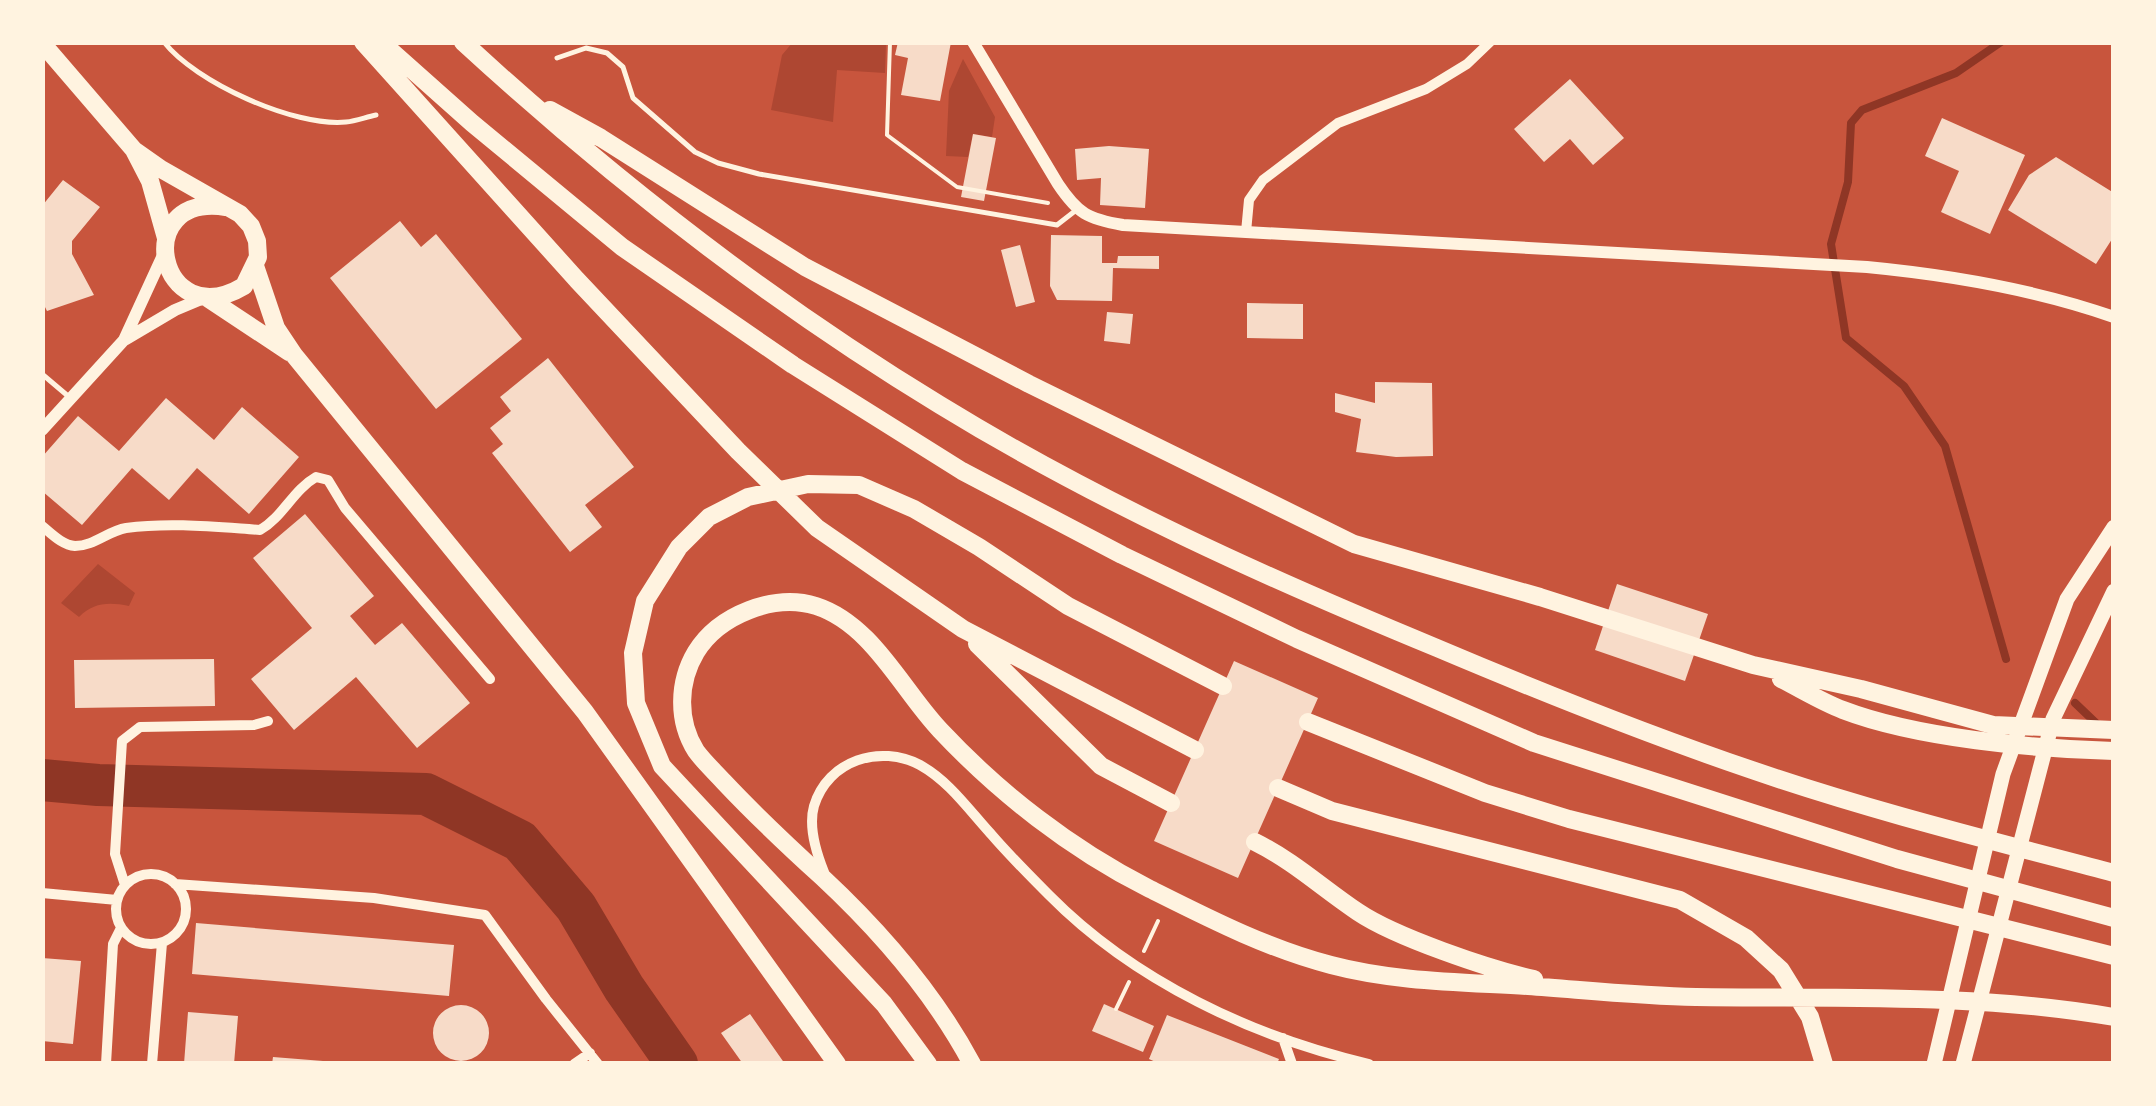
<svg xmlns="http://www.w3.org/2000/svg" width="2156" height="1106" font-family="'Noto Serif',serif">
	<rect width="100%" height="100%" fill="#c8553d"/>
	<!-- green -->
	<path fill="#ae4732" d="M793,42l93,1 -1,30 -48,-3 -4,52 -62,-12 11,-55z
		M963,59l32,58 -3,20 -19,-3 -5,23 -22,-1 3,-65z
		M98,564l37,29 -6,13c-20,-4 -35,-4 -50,11l-18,-14z"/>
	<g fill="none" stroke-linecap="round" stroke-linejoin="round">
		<!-- stream -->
		<path stroke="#8f3625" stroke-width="8" d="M2001,42l-45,31 -94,37 -11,13 -3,59 -17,62 15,94 58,48 41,60 61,213
			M2075,703l22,21"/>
		<!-- river -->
		<path stroke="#8f3625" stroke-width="42" d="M42,780l56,5 328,9 94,47 56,66 48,81 53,76"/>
	</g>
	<!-- building -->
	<path fill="#f7dbc8" d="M898,42h53l-11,59 -39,-6 7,-37 -13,-3z
		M1570,79l54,59 -31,27 -23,-26 -26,23 -30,-33z
		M1942,118l83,37 -35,79 -49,-22 18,-41 -34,-15z
		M973,134l23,4 -12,63 -23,-4z
		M1109,146l40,3 -4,59 -45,-3 1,-27 -24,2 -2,-31z
		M2056,157l58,36v43l-18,28 -88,-54 21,-35z
		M63,180l37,27 -28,34v13l22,41 -47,16 -5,-10v-95z
		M400,221l21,26 15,-13 86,105 -86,70 -106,-131z
		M1051,235l51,1v27h15l1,-7h41v13l-46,-1 -1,33 -55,-1 -7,-14z
		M1020,245l15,57 -19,5 -15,-57z
		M1247,303l56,1v35l-56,-1z
		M1107,312l26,2 -3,30 -26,-3z
		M548,358l86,109 -49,38 17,22 -32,25 -78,-99 11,-9 -13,-16 21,-17 -11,-14z
		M1375,382l57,1 1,73 -37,1 -40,-5 5,-33 -26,-7v-19l40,10z
		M166,398l48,42 28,-33 57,50 -50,57 -52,-46 -28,32 -37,-32 -50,57 -40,-34v-34l36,-41 41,35z
		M305,514l69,82 -24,20 25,29 27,-22 68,80 -53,45 -61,-71 -62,53 -43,-51 61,-51 -59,-70z
		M1617,584l91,30 -23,67 -90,-31z
		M214,659l1,47 -140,2 -1,-48z
		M1234,661l84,37 -80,180 -84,-37z
		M196,923l258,22 -5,51 -257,-22z
		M42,958l39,3 -8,83 -31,-3z
		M1104,1004l50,22 -11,26 -51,-21z
		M433 1033a28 28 0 1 1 56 0a28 28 0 1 1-56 0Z
		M188,1012l50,4 -4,48h-50z
		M750,1014l35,50h-42l-22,-31z
		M1167,1015l112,44 -2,5h-117l-11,-5z
		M273,1057l50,4v3h-51z"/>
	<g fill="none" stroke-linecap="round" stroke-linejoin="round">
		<!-- path -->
		<path stroke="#fff3e0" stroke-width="4" d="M890,42l-3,93 70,52 91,16
			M1144,951l14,-30
			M1116,1009l13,-27"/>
		<!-- service -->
		<path stroke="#fff3e0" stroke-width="5" d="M164,42c31,40 130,85 182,80 10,-1 20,-5 30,-7
			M557,58l29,-10 21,5 16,14 10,31 62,54 23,11 41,11 298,51 18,-14
			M42,374l26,22"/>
		<!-- minor -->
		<path stroke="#fff3e0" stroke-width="10" d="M1246,232l3,-32 14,-20 75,-57 88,-34 41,-25 23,-22
			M42,526c10,8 20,19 33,20 19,0 33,-15 51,-18 44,-6 90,-1 134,2 23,-13 33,-40 56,-53l12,3 17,28 145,171
			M824,872c-8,-20 -16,-45 -10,-66 14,-46 66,-62 106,-41 29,16 49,45 71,69 18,21 38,41 58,61 85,86 204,142 320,169
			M116 909a35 35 0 1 1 70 0a35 35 0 1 1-70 0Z
			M175,884l199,14 111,17 61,84 52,65
			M125,885l-10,-31 7,-113 18,-14 114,-2 14,-4
			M42,893l75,7
			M1283,1038l9,26
			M106,1064l7,-120 8,-16
			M152,1064l10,-121
			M574,1064l16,-11"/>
		<!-- tertiary -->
		<path stroke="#fff3e0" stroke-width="12" d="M973,42l85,142c20,30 30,35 65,41l744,42c83,8 167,22 247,50
			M126,339l49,-29 31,-13
			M42,430l82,-90 40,-87"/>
		<!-- primary -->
		<path stroke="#fff3e0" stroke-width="15" d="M1934,1064l69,-290 64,-175 47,-72
			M1963,1064l90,-345 61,-128"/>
		<!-- trunk -->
		<path stroke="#fff3e0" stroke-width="18" d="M42,43l92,107 16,31 16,57
			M134,150l27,19 79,45 11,12 6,15 1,16 -14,29c-85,51 -116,-94 -18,-79
			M255,266l21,62 18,27 291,357 252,352
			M206,297l83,55"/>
		<!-- motorway -->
		<path stroke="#fff3e0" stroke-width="18" d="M363,42l214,238 161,171 79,77 146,101 232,121
			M381,42l91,81 150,124 171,118 169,106 160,84 175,84 237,104 363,116 217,59
			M463,42c147,135 307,260 477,363 158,97 327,173 497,243 104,44 209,86 315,122 119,41 241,71 362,103
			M550,110l51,28 204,129 224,117 325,160 186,53 213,68 108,24 132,36 121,5
			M977,644l124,122 70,37
			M1781,679c20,10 41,23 62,31 73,28 192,39 271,41
			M1308,722l177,71 84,26 545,137
			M1278,788l54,23 348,89 66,38 35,32 29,47 14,47
			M1255,842c40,20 67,46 103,70 37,25 131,57 176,67
			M928,1064l-44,-60 -222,-238 -26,-63 -3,-50 12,-52 34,-54 30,-30 39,-20 60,-13 51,1 55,24 65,38 89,59 155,80
			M972,1064c-38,-71 -92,-133 -150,-187 -34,-31 -67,-62 -98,-95 -9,-10 -20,-20 -28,-31 -19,-30 -18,-69 0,-99 23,-37 78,-59 120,-46 56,18 86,84 124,124 59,63 131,119 208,158 58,29 120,61 183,77 64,17 131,17 197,21 56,4 112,10 168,11 139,2 280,-4 418,20"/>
	</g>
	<!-- border -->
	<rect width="2156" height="1106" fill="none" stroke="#fff3e0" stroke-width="90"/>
</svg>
